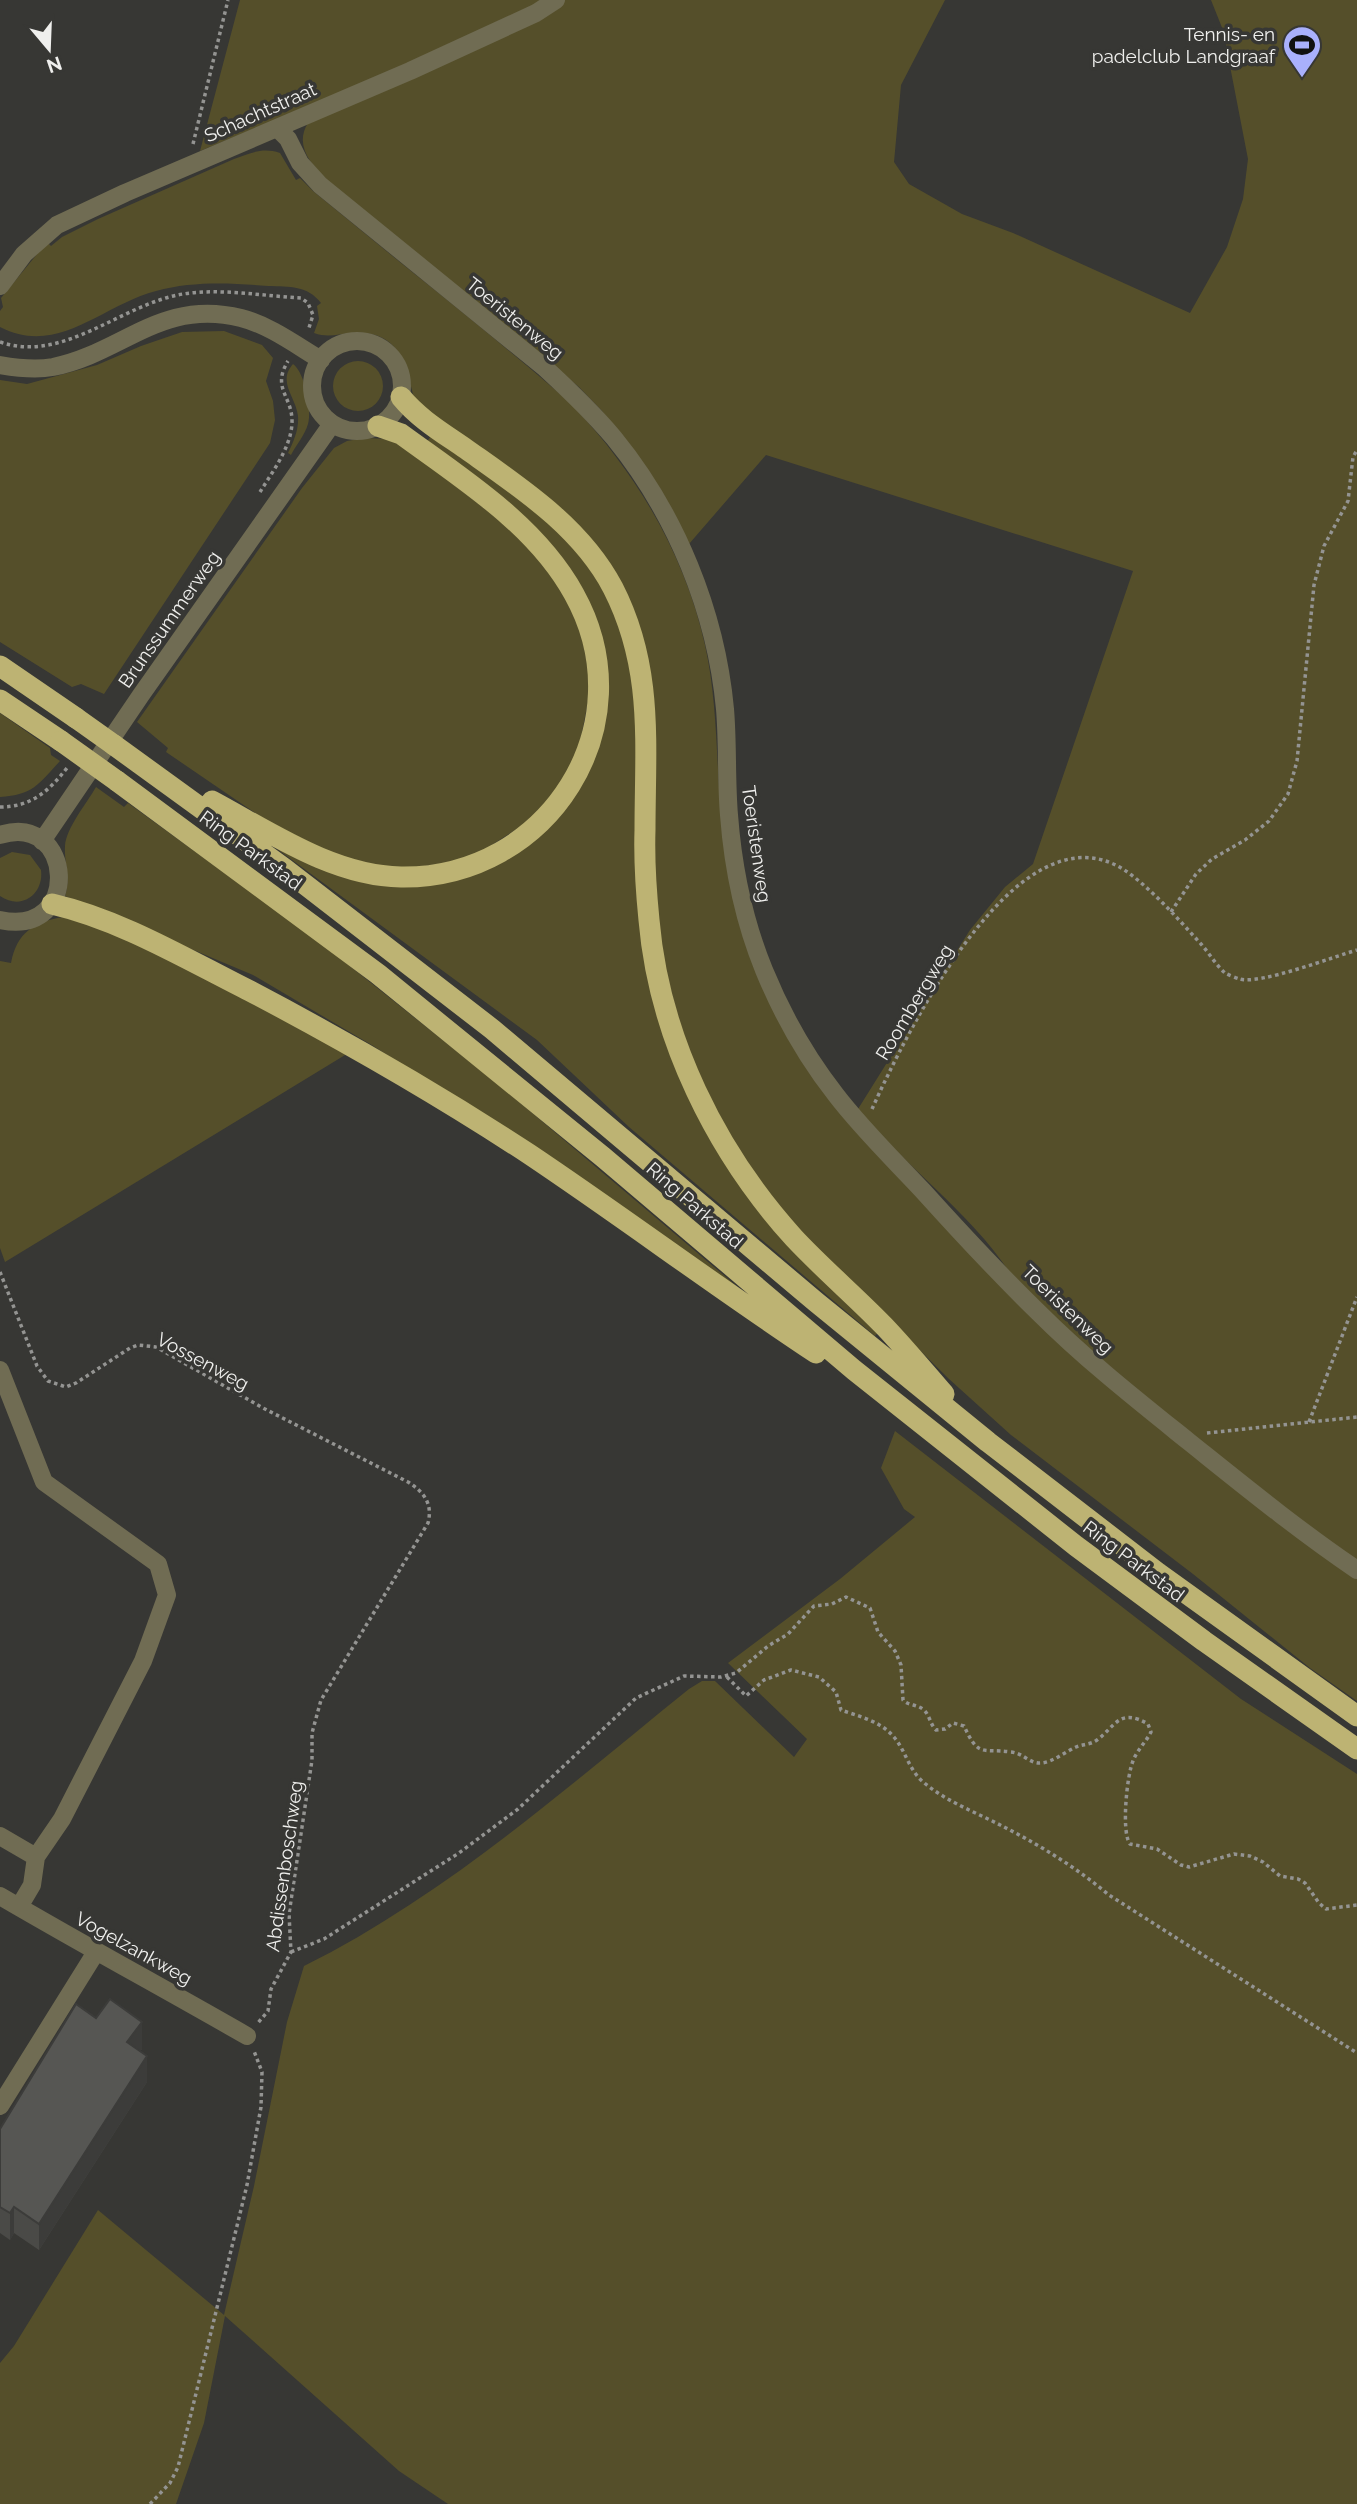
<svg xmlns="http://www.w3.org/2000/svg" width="1357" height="2504" font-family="Raleway,sans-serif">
	<rect width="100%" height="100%" fill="#373734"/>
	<!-- green -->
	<path fill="#554f2a" d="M240,0h705l-44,85 -7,77 15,22 53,30 51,19 177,80 37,-66 16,-48 5,-40 -25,-129 -12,-30h146v1701l-47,-33 -117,-94 -182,-139 -62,-56 -157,-155 -65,-87 -40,-86 -28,-107 -8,-125 -32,-233 -203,-181c-10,-36 -13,-76 -65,-72 -13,1 -23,5 -37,0l5,-14 -2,-13 4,-3c-14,-18 -31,-16 -53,-17 -38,-3 -75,-5 -112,5 -54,14 -98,66 -156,36v-16l3,-4 -2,-9 46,-56 4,4 11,-9 36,-18 136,-60c16,-6 29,-12 46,-6l16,27 4,-2 13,13c41,33 81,67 123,100 30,24 60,49 90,74 16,14 33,27 48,42 63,67 111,148 131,238 15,68 10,137 20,206l95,235 203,209c-38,-73 -114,-123 -165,-186l112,-179 35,-43 28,-23 100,-293 -367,-116 -77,89 -87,-133 -23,-24 -253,-207c-15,-16 -32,-35 -18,-57l102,-58 -210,86z
		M224,331l38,14 11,13 -7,23 7,20 2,19 -5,23 -166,251 -23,-10 -9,3 -72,-45v-262l27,4 70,-19 44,-19 41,-14z
		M333 386a25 25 0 1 1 50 0a25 25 0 1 1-50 0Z
		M293,364c12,9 19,45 15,60 -3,11 -12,21 -17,31l-3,-2c6,-12 11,-24 10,-37 -2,-19 -21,-34 -5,-52z
		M433,433l58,41 81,68 37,53 25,75 7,227 67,229 172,204 -5,6 -246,-209 -92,-87 -264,-194 46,17 161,7 111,-110 -2,-151 -163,-166z
		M365,438l25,1 13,6 118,92 28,32 30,52 12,64 -14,74 -40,57 -67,43 -72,11 -68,-16 -69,-37 -95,-65 2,-4 -31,-26 165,-234 32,-40 13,-7z
		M0,713l50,35 1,7 9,6c-21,23 -27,34 -60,36z
		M96,787l28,20 4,-4 193,140 183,146 236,200 -365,-242 -122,-72 -188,-79c6,-20 -1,-31 0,-50 1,-18 22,-43 31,-59z
		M12,852l18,3 11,15c3,24 -19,41 -41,26v-38z
		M63,917l73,22 214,113 -345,210 -5,-14v-287l11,2c6,-30 22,-41 52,-46z
		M895,1431l346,268 116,75v730h-909l-49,-33 -174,-155 -21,107 -28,81h-176v-141l14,-17 84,-136 126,105 30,-129 33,-164 17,-56c142,-71 262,-178 385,-277l13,-8h13l79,76 13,-18 -79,-76 112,-84 75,-62 -11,-8 -23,-41z"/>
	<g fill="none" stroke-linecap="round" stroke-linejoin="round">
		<!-- path -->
		<path stroke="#949492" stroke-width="3.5" stroke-dasharray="3.5 3.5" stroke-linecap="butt" d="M193,144l35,-144
			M0,342c64,22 121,-38 183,-48 38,-6 80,2 118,4l7,5 5,12 -5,16
			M260,492c13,-21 31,-45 32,-69 1,-27 -21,-34 -4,-62
			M0,807c31,0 49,-16 67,-39
			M1171,912l25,-38 16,-15 33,-19 24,-19 19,-27 9,-33 17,-176 10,-39 24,-45 5,-44 4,-7
			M872,1109c34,-75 152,-322 262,-232 25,20 46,44 67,67 8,9 15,21 24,29 4,2 11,5 15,6 19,6 93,-22 117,-29
			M0,1272l37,94 11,15 18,6 10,-4 54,-35 8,-3 18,2 107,61 145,74c16,10 25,22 20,41l-107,177 -9,33v27l-23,154 2,38 -20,37 -3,22 -11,13
			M1309,1422l48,-125
			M1207,1433l150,-16
			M727,1677l19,19 18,-16 27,-10 28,7 17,15 5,18c17,6 39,11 52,26 12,13 15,32 29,45 24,21 56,32 84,47 37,19 72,41 103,67l248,158
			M291,1952l33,-13 135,-86 59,-44 118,-111 48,-22 37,1 15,-4 32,-27 20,-12 26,-28 18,-2 14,-7 24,11 8,24 17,19 6,14 2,35c6,6 14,4 21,10 6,6 6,14 12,20l9,-1 8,-6 11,3c15,32 17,22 47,26 12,1 19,12 30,11 12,-1 24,-11 35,-16 7,-3 14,-2 21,-7 18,-13 22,-33 51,-16l3,8c-5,10 -14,18 -18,29 -6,14 -12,71 -3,83l27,5 24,16 8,2 45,-13 16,2 13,6 17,14 18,3 7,4 14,20 7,6 31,-4
			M150,2504l20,-21 8,-16 69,-282 14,-78 1,-35 -8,-21"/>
		<!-- minor -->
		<path stroke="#706c53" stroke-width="18" d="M277,128l11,11 12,24 20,22 225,183c24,22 48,45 69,70 62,76 102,174 111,271 3,35 1,71 4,106 4,53 15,106 35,155 18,44 43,88 72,125 26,34 58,65 87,96 37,41 75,82 115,121 47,47 99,88 150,129 55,44 110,89 169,129
			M0,286l24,-32 33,-29 68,-32 285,-122 126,-58 20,-13
			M312 386a45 45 0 1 1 90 0a45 45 0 1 1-90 0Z
			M0,365c17,3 36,5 53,2 70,-14 108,-69 188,-49 28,7 55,27 80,42
			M0,835c74,-24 83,103 0,85
			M42,841l99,-146 191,-271
			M0,1370l44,112 114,82 9,31 -24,66 -81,158 -26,38 -36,-21
			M0,1896c82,48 165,93 247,140
			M19,1907l13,-22 4,-28
			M0,2106l96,-154"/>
		<!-- highway -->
		<path stroke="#bdb373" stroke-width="21" d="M401,397c18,22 42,36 65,52 55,39 115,78 147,139 41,80 32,156 32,242 -1,30 1,60 4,90 10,117 67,232 145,318 29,31 61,58 90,88 21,22 40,45 60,68
			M0,666l76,52
			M0,700l61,41
			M114,745l171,124 207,160 324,273 172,140 170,131 199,143
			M117,781l261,193 225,183 251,213 222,176 128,95 153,108
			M212,801c58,31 121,75 189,76 147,2 246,-152 173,-283 -38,-69 -110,-114 -173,-160l-23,-8
			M52,904c69,16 134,55 198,87 95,50 189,104 279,163 97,65 190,135 287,199"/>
		<!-- highway-bridge -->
		<path stroke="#bdb373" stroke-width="21" d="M76,718l38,27
			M61,741l56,40"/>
	</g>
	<!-- wall -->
	<path fill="#4a4a47" d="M96,2018l46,31 -2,2 7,31 -108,168 -25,-17 -4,7 -10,-7v-104z"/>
	<!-- shaded-wall -->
	<path fill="#3c3c3a" d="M142,2022v27l-15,19v-26z
		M147,2056v26l-108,168v-26z
		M14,2207v26l-4,7v-27z"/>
	<!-- building -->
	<path fill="#565653" stroke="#3c3c3a" stroke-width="2" d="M110,1999l32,23 -15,20 20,14 -108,168 -25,-17 -4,6 -10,-6v-78l76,-125 20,14z"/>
	<!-- icons -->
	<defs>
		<symbol id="stadium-pin" viewBox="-11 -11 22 30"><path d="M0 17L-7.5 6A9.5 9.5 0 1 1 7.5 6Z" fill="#a9b0fc" stroke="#373734"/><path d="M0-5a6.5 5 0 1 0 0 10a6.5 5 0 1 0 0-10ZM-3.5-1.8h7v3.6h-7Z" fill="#111"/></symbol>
	</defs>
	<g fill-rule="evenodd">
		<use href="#stadium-pin" x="1280" y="23" width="44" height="60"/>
	</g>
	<g text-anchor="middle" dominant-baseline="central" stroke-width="7" stroke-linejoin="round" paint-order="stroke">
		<!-- poi labels -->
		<g font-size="19" fill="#efefed" stroke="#373734" text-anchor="end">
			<text x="1275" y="34">Tennis- en<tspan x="1275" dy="22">padelclub Landgraaf</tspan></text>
		</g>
		<!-- street labels -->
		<g font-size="19" fill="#efefed" stroke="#373734">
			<text transform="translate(260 112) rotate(-24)">Schachtstraat</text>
			<text transform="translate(515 318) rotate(39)">Toeristenweg</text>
			<text transform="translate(169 619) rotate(-55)">Brunssummerweg</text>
			<text transform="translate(757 844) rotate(82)">Toeristenweg</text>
			<text transform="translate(251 850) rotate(36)">Ring Parkstad</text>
			<text transform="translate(914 1002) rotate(-59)">Roombergweg</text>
			<text transform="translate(695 1205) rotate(41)">Ring Parkstad</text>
			<text transform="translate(1068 1309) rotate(44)">Toeristenweg</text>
			<text transform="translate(203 1361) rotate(28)">Vossenweg</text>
			<text transform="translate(1134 1561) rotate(37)">Ring Parkstad</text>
			<text transform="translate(284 1866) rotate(-82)">Abdissenboschweg</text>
			<text transform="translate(134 1948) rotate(29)">Vogelzankweg</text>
		</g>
	</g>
	<!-- north arrow -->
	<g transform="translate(49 49) rotate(161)" stroke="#373734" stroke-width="5" paint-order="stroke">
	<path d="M0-5L12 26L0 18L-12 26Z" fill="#efefed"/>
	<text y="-10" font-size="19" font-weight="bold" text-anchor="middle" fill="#efefed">N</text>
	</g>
</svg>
